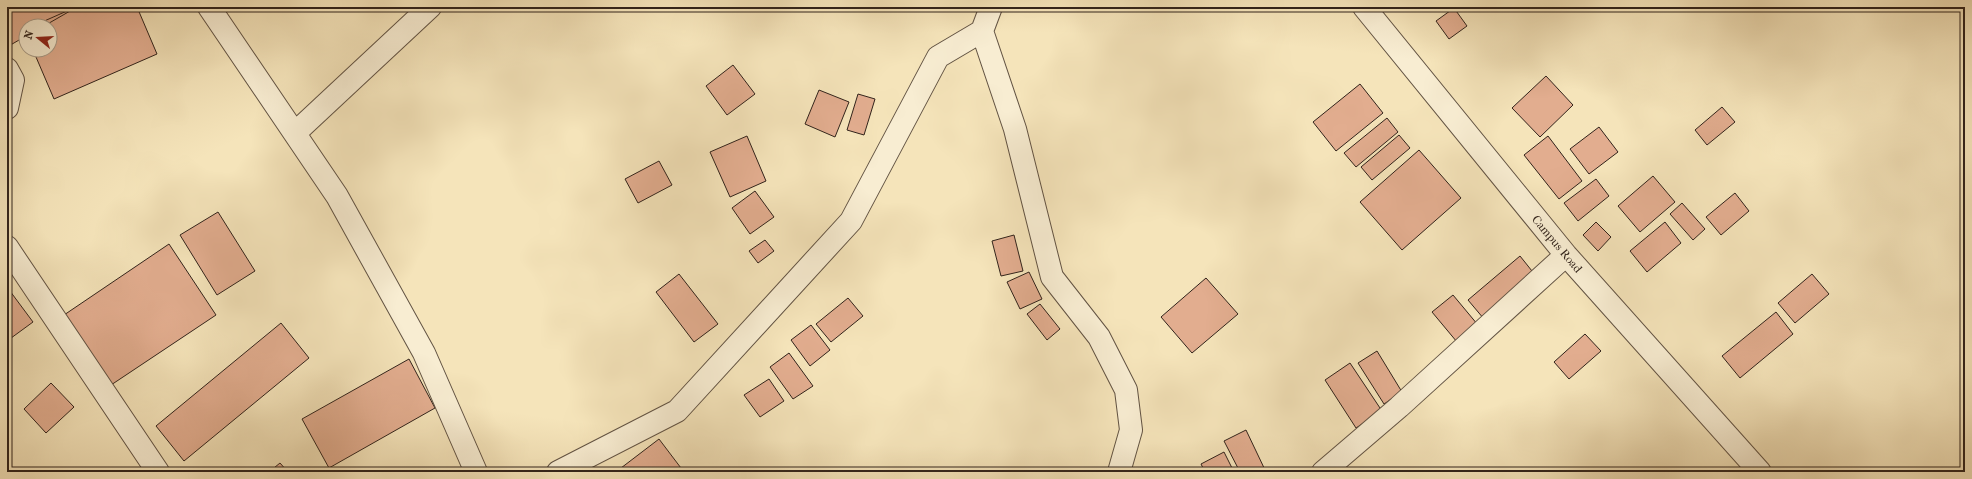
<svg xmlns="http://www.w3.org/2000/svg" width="1972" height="479" font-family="'IM FELL French Canon',serif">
	<rect width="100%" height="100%" fill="#f5e4ba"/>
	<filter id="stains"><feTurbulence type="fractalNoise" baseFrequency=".005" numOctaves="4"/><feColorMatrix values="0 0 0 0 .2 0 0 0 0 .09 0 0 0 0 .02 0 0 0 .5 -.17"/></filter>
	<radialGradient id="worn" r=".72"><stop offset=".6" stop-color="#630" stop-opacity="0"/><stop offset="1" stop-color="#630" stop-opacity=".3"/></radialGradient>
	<!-- building -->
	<path fill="#e2ad8f" stroke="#31231b" d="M7,7h70l-33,19h-18v10l-19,11z
		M76,7h61l20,47 -103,45 -21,-49h17v-24h-17z
		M1454,8l13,18 -18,13 -13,-18z
		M733,65l22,29 -28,21 -21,-29z
		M1546,76l27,29 -33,32 -28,-29z
		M1360,84l23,29 -47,38 -23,-29z
		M819,90l30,12 -14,35 -30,-13z
		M858,94l17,5 -11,36 -17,-5z
		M1722,107l13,15 -28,23 -12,-15z
		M1387,118l11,14 -42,35 -12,-14z
		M1599,127l19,25 -29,22 -19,-25z
		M1399,135l11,13 -38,32 -11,-13z
		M747,136l19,45 -36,16 -20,-45z
		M1548,136l34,45 -23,18 -35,-44z
		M1419,150l42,48 -59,52 -42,-48z
		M659,161l13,24 -34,18 -13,-24z
		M1653,176l22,26 -35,30 -22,-26z
		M1596,179l13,17 -31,25 -14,-18z
		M755,191l19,26 -24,17 -18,-26z
		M1735,193l14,18 -28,24 -15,-18z
		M1682,203l23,26 -12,11 -23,-26z
		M218,212l37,59 -38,24 -37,-60z
		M1596,222l15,15 -13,14 -15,-16z
		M1665,222l16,21 -34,29 -17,-21z
		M1014,235l9,36 -22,5 -9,-35z
		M765,240l9,11 -16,12 -9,-12z
		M169,244l47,71 -105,70 -47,-70z
		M1520,256l16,20 -52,43 -16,-19z
		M1029,272l13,27 -22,10 -13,-27z
		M679,274l39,50 -24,18 -38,-50z
		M1812,274l17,20 -34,29 -17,-20z
		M1206,278l32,36 -46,39 -31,-36z
		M7,287l26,35 -26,19z
		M1453,295l25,30 -21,17 -25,-30z
		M848,298l15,18 -32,26 -15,-18z
		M1040,304l20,25 -13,11 -20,-26z
		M1776,312l17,22 -53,44 -18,-22z
		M281,323l28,35 -125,103 -28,-35z
		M811,325l19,25 -20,16 -19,-26z
		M1585,334l16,17 -32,28 -15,-17z
		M1377,351l25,41 -18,12 -26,-41z
		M789,353l24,33 -20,13 -23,-32z
		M409,359l26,49 -106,60 -27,-49z
		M1350,363l32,48 -26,17 -31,-48z
		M769,379l15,22 -24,16 -16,-22z
		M51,383l23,24 -28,26 -22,-24z
		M1246,430l20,42h-26l-16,-31z
		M659,439l25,33h-60l-3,-4z
		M1224,452l10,20h-29l-4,-8z
		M280,463l8,9h-19z"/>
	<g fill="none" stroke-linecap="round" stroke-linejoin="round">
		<defs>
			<path id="minor" d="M209,7l128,189 87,157 52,119
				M1364,7l202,248 194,217
				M982,31l33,98 37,148 47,60 27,53 5,40 -12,42
				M7,69l6,11 -6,28
				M295,133l135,-126
				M7,247l151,225
				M558,472l119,-61 174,-190 87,-164 44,-26 9,-24
				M1323,472l76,-65 167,-152"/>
		</defs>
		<!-- minor casing -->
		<use href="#minor" stroke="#625343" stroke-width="24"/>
		<!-- minor -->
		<use href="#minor" stroke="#f8edd2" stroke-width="22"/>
	</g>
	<g text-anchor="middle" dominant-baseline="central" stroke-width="3" stroke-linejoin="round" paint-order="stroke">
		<!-- street labels -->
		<g font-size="12" fill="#31231b" stroke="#f8edd2">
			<text transform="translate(1557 244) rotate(50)">Campus Road</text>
		</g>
	</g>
	<!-- margin -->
	<rect width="1972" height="479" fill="none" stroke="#f5e4ba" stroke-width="24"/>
	<rect x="8" y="8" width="1956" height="463" fill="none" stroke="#31231b" stroke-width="2"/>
	<rect x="12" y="12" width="1948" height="455" fill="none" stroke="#31231b"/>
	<!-- north arrow -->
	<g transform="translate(38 38) rotate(288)"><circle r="19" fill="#f8edd2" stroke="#a89c89"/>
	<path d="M0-3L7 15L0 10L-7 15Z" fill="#8f2418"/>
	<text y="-6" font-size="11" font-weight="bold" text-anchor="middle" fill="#31231b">N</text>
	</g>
	<rect width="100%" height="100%" filter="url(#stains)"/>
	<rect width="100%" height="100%" fill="url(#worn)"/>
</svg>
